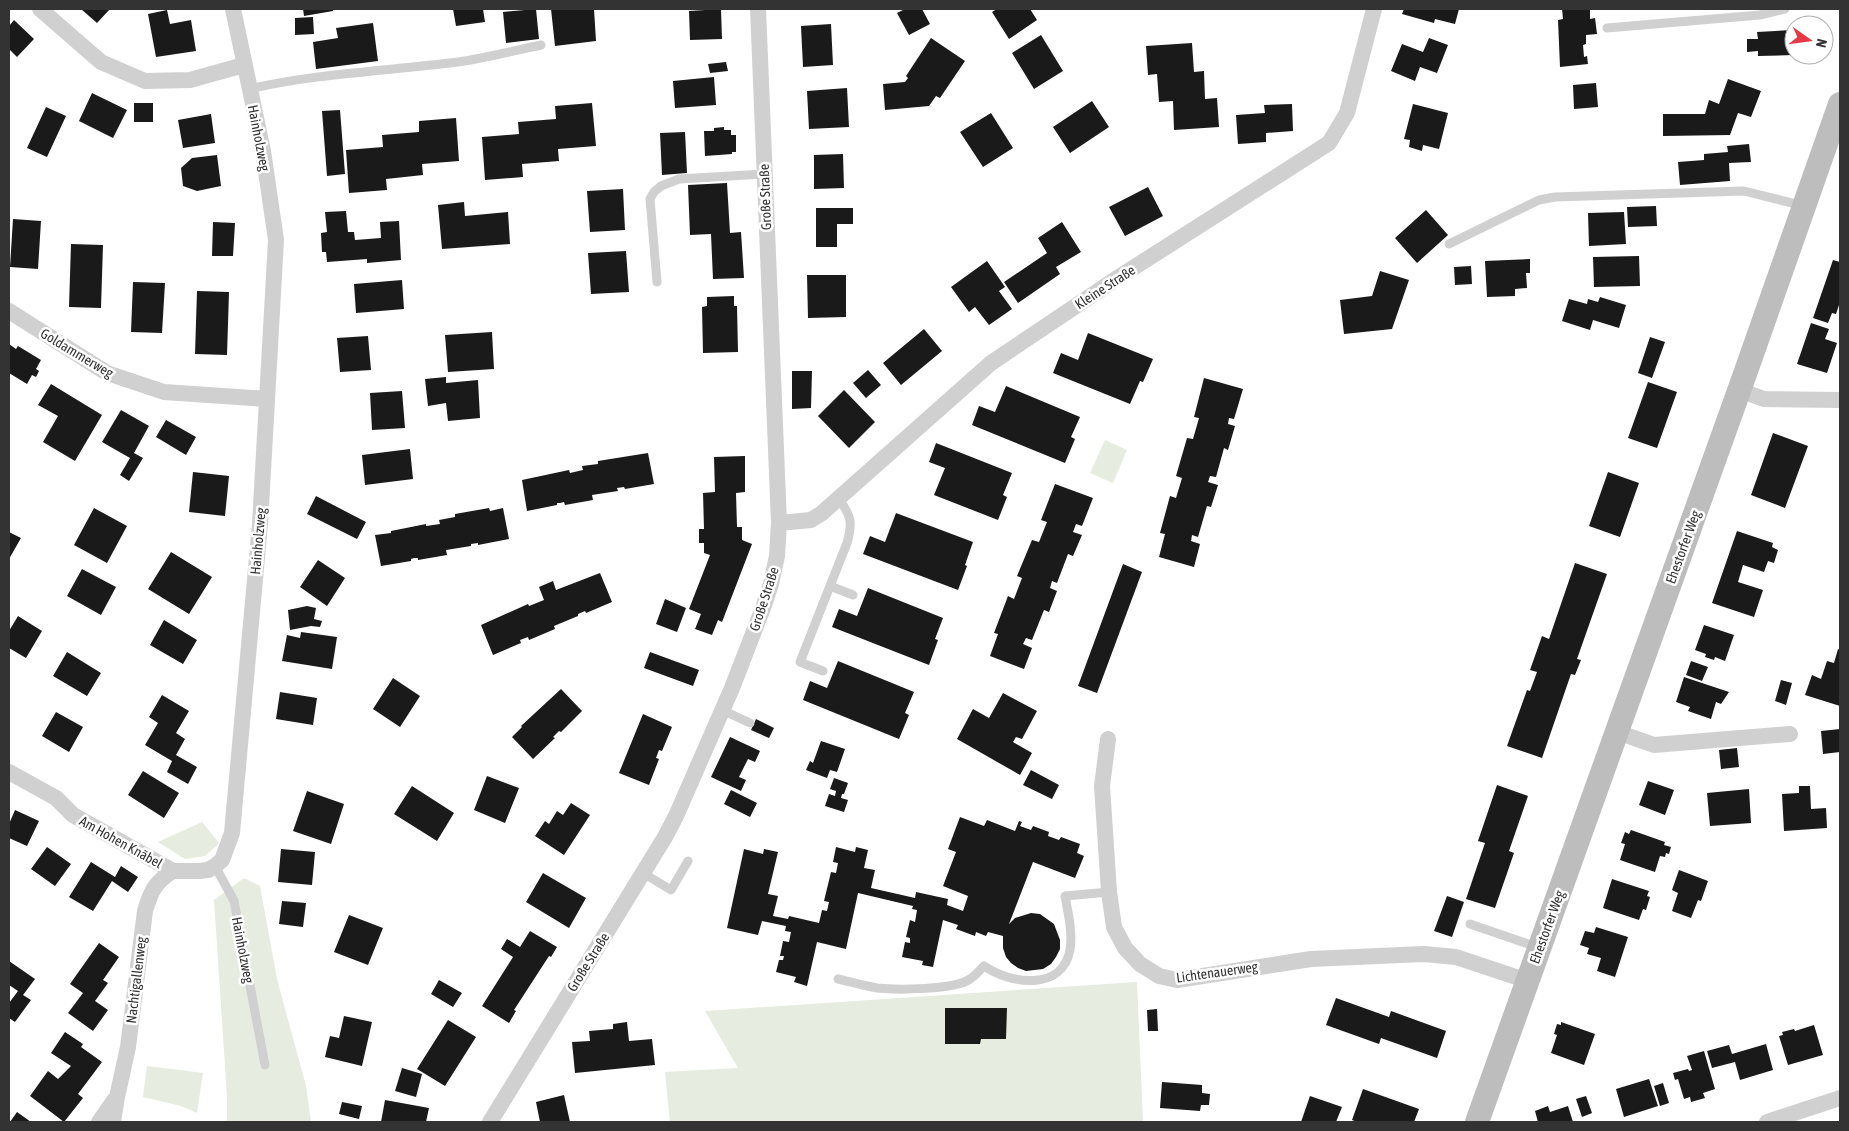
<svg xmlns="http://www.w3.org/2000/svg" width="1849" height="1131" font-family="'Asap Condensed',sans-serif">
	<rect width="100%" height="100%" fill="#fff"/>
	<!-- green -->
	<path fill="#e6ecdf" d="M1105,440l22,10 -14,33 -23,-10z
		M202,822l17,21 -14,13 -20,3 -27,-17z
		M244,878l16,8 17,93 29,107 5,36h-84v-26l-13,-196z
		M1137,982l6,140h-473l-5,-50 73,-4 -33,-57z
		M147,1066l56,7 -6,40 -16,-7 -38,-9z"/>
	<!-- building -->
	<path fill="#1a1a1a" d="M81,9h29l-13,14z
		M303,9h30v2l-29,5z
		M453,9h30l2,13 -29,4z
		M536,9l3,30 -33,4 -3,-31z
		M551,9h43l2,32 -41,5z
		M721,9l1,30 -32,1 -1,-29z
		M905,9h17l8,15 -21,11 -12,-22z
		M997,9h33l7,11 -28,19 -17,-27z
		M1404,9h55l-4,15 -20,-5 -1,4 -32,-9z
		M1562,9h28v10l5,-1 2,16 -11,1v9l-3,1 1,12 3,-1 1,8 -28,3 -2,-47 5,-1z
		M167,10l3,14 21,-4 5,31 -40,6 -8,-43z
		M313,17l1,17 -19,1v-17z
		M14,20l20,19 -17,18 -8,-8v-23z
		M373,23l5,38 -62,8 -3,-27 25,-4 -2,-10z
		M831,24l2,41 -30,2 -2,-41z
		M1793,30l1,25 -36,1v-5l-11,1v-13h11l-1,-7z
		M1041,35l22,36 -29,18 -22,-36z
		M931,38l34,23 -25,37 -4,-2 -7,10 -44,4 -2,-26 22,-2 3,-4 -2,-2z
		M1429,38l19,7 -11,28 -17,-6 -5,14 -24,-10 11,-27 21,8z
		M1192,43l2,29 10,-1 1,28 12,-1 2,29 -45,3 -1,-29 -14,1 -2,-28 -9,1 -2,-29z
		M726,62l2,9 -18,2 -2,-9z
		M714,77l2,28 -41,3 -2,-27z
		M1728,79l33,12 -10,26 -13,-4 -8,22 -67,1v-22h42l4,-14 10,4z
		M1596,83l2,24 -24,2 -1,-24z
		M847,88l2,39 -40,2 -2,-38z
		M92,93l35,17 -14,28 -34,-17z
		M1092,101l17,26 -39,26 -17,-26z
		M134,103h19v19h-19z
		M592,103l4,43 -38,3 1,12 -37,3 1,13 -38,3 -3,-43 37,-3 -1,-12 38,-3 -1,-13z
		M1292,104l1,27 -27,2v9l-28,2 -2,-29 29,-2 -1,-8z
		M1413,104l35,9 -9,36 -16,-4 -1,6 -13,-4 1,-7 -6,-1z
		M46,107l20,9 -19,41 -20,-9z
		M340,110l5,64 -18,2 -5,-65z
		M991,113l22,35 -30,19 -23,-35z
		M211,114l4,29 -32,5 -5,-28z
		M456,118l3,43 -37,3 1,11 -37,4 1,11 -38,3 -3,-43 37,-3 -1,-12 37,-3v-11z
		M724,127v3h7v5h5v17h-4v2l-27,2 -1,-25h10v-3z
		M685,132l2,41 -25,2 -2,-42z
		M1749,144l2,18 -22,1 1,18 -50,4 -2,-23 26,-2v-6l24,-2 -1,-6z
		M843,154l1,34 -30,1v-34z
		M217,155l4,31 -24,5 -14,-5 -2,-18 11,-10z
		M727,183l3,50 11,-1 3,46 -31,1 -2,-45 -21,1 -2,-50z
		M1148,187l15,29 -38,20 -16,-29z
		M623,189l2,41 -35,2 -3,-41z
		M464,202l1,14 43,-4 2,32 -68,5 -4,-44z
		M1656,206l1,20 -29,1 -1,-20z
		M816,208h37v16h-16v23h-21z
		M1426,210l22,25 -31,28 -22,-25z
		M346,211l2,21h6l1,8 26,-2 -1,-16 19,-1 2,39 -34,3v-4l-40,3 -1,-10h-4l-1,-19 6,-1 -2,-20z
		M1624,212l2,32 -37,2 -1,-33z
		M13,219l28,2 -3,48 -28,-2z
		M213,222l22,1 -2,33h-21z
		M1062,222l19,30 -25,15 4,7 -42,29 -14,-21 43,-29 -9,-15z
		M71,244l32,1 -2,63 -32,-1z
		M626,251l3,41 -38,2 -3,-41z
		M1639,256l1,30 -46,1 -1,-30z
		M1530,259v14h-4l1,15 -12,1v7l-28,1 -2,-36z
		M1833,260l7,2v40l-4,12 -4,-1 -4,10 -15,-5z
		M987,261l18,26 -6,4 13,18 -23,16 -14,-18 -6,5 -18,-25z
		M1471,266l1,18 -17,1 -1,-18z
		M1380,271l29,9 -17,49 -48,5 -4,-34 32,-4z
		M807,275h39v42l-38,1z
		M402,280l2,29 -48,4 -2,-29z
		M133,282l32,1 -3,50 -31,-1z
		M197,291l32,1 -2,63 -32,-1z
		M734,296v10h3l1,46 -35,1 -1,-46 5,-1v-9z
		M1600,297l26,8 -7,23 -26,-8 -3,10 -28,-9 7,-22 18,5 1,-5 10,3z
		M1811,323l18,6 -4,10 12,4 -10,30 -30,-9z
		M924,329l18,22 -41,34 -18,-22z
		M492,332l2,37 -46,3 -3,-37z
		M1088,333l65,26 -10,23 -3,-1 -10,23 -77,-31 8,-20 17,7z
		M368,336l3,34 -31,2 -3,-34z
		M1650,337l15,5 -13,36 -14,-5z
		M9,344l7,5 2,-3 23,14 -5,9 3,2 -3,6 -4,-2 -5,9 -18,-11z
		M868,370l13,15 -15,13 -13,-15z
		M792,371h20l-1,37 -19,1z
		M446,377v6l32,-3 2,38 -32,3 -2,-18 -18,3 -3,-27z
		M1204,378l39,11 -9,30 -5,-1 -1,6 7,2 -7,24 -4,-2 -8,29 -6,-1 -2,6 10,3 -7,22 -4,-1 -9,31 -6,-2 -1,6 9,3 -6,23 -35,-10 6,-23 -5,-1 10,-37 6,2 6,-20 -6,-2 11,-38 6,1 6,-21 -5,-1z
		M1648,382l29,10 -20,56 -29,-10z
		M51,384l51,31 -27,46 -32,-19 15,-26 -20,-11z
		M1006,386l74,31 -9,20 4,2 -10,24 -93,-38 7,-19 16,6z
		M844,390l31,32 -26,26 -31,-32z
		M402,391l3,37 -33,2 -2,-37z
		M121,410l28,16 -15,27 9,5 -14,23 -9,-6 10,-17 -28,-16z
		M166,420l30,17 -10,18 -30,-18z
		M1773,433l35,13 -23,62 -34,-13z
		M936,443l76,30 -9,22 4,2 -9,23 -64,-25 11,-27 -16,-6z
		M410,449l3,30 -48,6 -3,-30z
		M648,453l6,31 -29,5 -1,-2 -7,1 1,3 -26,4 1,5 -28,5 -1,-3 -4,1h-3v2l-30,6 -5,-31 47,-10 1,3 13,-3 -1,-4 16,-2v-3z
		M745,456v36l-9,1 1,34h5v13l10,4 -30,78 -4,-2 -6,15 -17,-6 6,-15 -12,-5 21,-54 -6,-2v-10h-5v-14h5l-1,-36 12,-1 -1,-35z
		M193,472l36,4 -4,40 -36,-4z
		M1608,472l31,11 -19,54 -31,-11z
		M1055,484l38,14 -11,28 -6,-2 -3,8 9,3 -9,21 -5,-2 -11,29 -5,-2 -2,7 7,3 -8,21 -5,-2 -12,30 -6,-2 -3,6 9,4 -8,21 -34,-13 8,-22 -4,-1 14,-37 6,3 8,-21 -5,-2 15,-36 7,2 8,-20 -6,-2z
		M316,496l50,26 -9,17 -50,-25z
		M94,508l33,18 -20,37 -33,-18z
		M489,508l1,3 13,-3 6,31 -31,6v-2l-7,1v2l-25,4 1,5 -29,5v-2h-4l-3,1v2l-30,5 -6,-31 16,-2v-2l35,-7v2l14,-2 -1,-4 16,-3v-3z
		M896,513l77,29 -8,23 2,1 -9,24 -95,-36 7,-18 15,6z
		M1737,531l36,12 -1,4 6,3 -4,13 -6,-2 -4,11 -21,-7 -5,17 25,8 -9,27 -42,-14z
		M9,532l12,6 -12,21z
		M171,552l41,25 -23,37 -41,-25z
		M318,560l27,18 -18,28 -27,-19z
		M1575,563l32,11 -30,85 4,1 -6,15 -4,-1 -29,84 -35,-12 20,-56 3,1 7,-19 -7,-2 12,-34 7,3z
		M1123,564l19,8 -45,121 -19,-7z
		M82,569l34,18 -15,28 -34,-19z
		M600,573l12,29 -26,11 -1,-2 -7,3v2l-24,10 1,3 -26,11 -1,-3 -8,3 1,3 -28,12 -12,-30 47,-21 1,2 15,-6 -5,-13 14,-6 3,9z
		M868,588l75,30 -8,21 3,1 -9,25 -97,-38 7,-18 18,7z
		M665,599l21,9 -9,24 -21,-8z
		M307,606l9,2 -2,11 8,2 -2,6 -9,-1 -21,4 -2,-20z
		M18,616l24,15 -16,27 -17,-10v-17z
		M164,620l33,20 -14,24 -33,-19z
		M1704,625l30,10 -9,26 -10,-4 -1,3 -9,-3 1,-3 -11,-4z
		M301,632l36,5 -5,32 -50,-8 5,-26 13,3z
		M1838,649l2,1v56l-35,-11 7,-20 9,4 6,-18 7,2z
		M67,652l34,21 -14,23 -34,-20z
		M650,652l49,18 -6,16 -49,-18z
		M838,661l76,31 -9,21 4,2 -10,24 -96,-39 7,-19 17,7z
		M1691,661l17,6 -6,14 -16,-6z
		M1684,677l45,15 -8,12 -5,-2 -5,17 -23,-8 2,-4 -14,-5z
		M393,678l27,18 -20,31 -27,-18z
		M1781,680l11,3 -6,22 -11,-4z
		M561,689l21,22 -21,21 -2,-1 -6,6 2,1 -22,21 -21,-22 10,-10 -1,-1z
		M280,692l37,6 -4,27 -37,-6z
		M1003,693l34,18 -15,28 -6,-2 -3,5 19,11 -12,22 -63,-36 16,-30 16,9z
		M162,695l27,16 -13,22 9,6 -9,16 21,12 -9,17 -21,-12 5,-11 -27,-16 13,-22 -9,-6z
		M56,712l27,15 -14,25 -27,-16z
		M643,714l29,13 -10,24 -3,-1 -3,8 3,1 -10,26 -30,-12z
		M756,719l18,9 -5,10 -18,-8z
		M1840,729v23l-17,2 -2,-23z
		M730,737l30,14 -5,11 -7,-3 -9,18 7,3 -5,11 -30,-14z
		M821,741l24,8 -8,23 -7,-2 -3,8 -21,-8 4,-9 3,2z
		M1737,748l2,19 -18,2 -2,-19z
		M1031,770l28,15 -7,14 -29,-14z
		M143,771l36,22 -15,25 -36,-23z
		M487,776l32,12 -14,35 -31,-13z
		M834,778l14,5 -4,11h-2l-1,4 7,2 -4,12 -19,-6 4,-12 6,2 1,-5 -6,-2z
		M1648,781l26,9 -9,25 -26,-10z
		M1497,785l31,11 -19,55 5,2 -19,55 -29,-9 19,-56 -7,-2z
		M412,786l42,27 -17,28 -43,-27z
		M1799,786h11l1,23 15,-1 1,20 -43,3 -2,-37 17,-1z
		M1749,789l2,34 -41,3 -3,-33z
		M731,790l26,13 -7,14 -26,-13z
		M307,791l37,13 -13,40 -38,-13z
		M571,803l19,12 -26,40 -29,-19 10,-15 4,3 8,-13 6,4z
		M15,810l24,11 -12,25 -18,-8v-14z
		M960,817l24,9 3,-6 28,11 4,-10 3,1 -2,4 11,4 2,-4 16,6 -1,4 11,4 2,-3 19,7 -3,9 7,3 -9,22 -42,-16 -24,62 6,-6 16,-5 9,1 14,10 6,16v9l-4,8 -5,7 -8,5 -17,2 -8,-3 -7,-5 -5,-6 -3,-9v-12l-15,-4 -2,4 -10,-4 -1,4 -19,-7 2,-4 -15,-5 -10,47 -11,-2 1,-4 -21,-4 3,-15 5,1v-5l-4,-1 4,-17 5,2 2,-12 -5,-1 1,-3 -55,-13 -12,56 -29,-7 -10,44 -13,-4 2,-5 -20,-5 3,-12h4l1,-4h-4l3,-15 6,1 2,-10 -6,-1 1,-5 -24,-5 -4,14 -31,-7 17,-79 19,5 1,-5 14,3 -10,42 10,2 -5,20 15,3 1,-3 30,7 3,-13 5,1 2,-9 -5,-1 7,-29 5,1 2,-10 -5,-1 3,-15 19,5 1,-5 12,3 -4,18 11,2 -4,18 44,10 1,-6 32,7 -1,6 16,6 5,-15 -25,-10 13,-34 -8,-3z
		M1631,830l34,12 -1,3 7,2 -2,7 -3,-1 -1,4 -5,-1 -5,16 -35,-12 5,-16 -4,-1 4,-11 4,2z
		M47,847l24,17 -16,22 -24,-17z
		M281,849l34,3 -3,33 -34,-3z
		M91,862l24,15 6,-11 17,11 -10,15 -16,-11 -19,30 -24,-14z
		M1679,870l29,11 -7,20 -3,-1 -7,18 -19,-7 6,-18 -6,-3z
		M543,873l43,25 -17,30 -43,-26z
		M1612,879l37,12 -2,5 3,1 -4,13 -3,-1 -4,11 -36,-12z
		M1447,896l17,6 -12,35 -18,-6z
		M282,901l24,2 -3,24 -24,-3z
		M349,915l34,13 -15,37 -34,-13z
		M1596,927l32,10 -13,40 -18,-6 4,-13 -14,-4 2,-6 -9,-3 5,-14 9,2z
		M530,931l27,16 -6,10 -2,-1 -35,54 2,1 -7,12 -27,-17 31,-49 -12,-8 6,-10 13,8z
		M99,943l20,14 -16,23 5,3 -13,18 13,9 -15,21 -25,-18 15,-20 -13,-9z
		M9,961l26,18 -12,16 8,5 -16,22 -6,-4v-15l9,-12 -9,-6z
		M439,980l23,13 -9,14 -22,-13z
		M1336,998l53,19 2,-6 55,20 -9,27 -56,-20 -2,6 -53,-19z
		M945,1008h62l-1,31h-25l-1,5h-35z
		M1157,1009l1,22h-10l-1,-21z
		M344,1016l28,6 -10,44 -37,-9 5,-21 9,2z
		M448,1020l28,17 -31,49 -28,-17z
		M627,1022l2,19 23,-2 3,26 -80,8 -3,-31 18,-1 -1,-10 24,-2v-5z
		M1561,1022l34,12 -11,31 -33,-12 6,-18 -3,-1 3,-10 4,1z
		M1814,1025l9,30 -35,10 -9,-29 4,-1 -1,-3 12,-3 1,2z
		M65,1032l18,12 -2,3 21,15 -24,32 5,4 -19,24 -34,-26 18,-25 10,8 13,-13 -20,-13z
		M1766,1044l7,26 -33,10 -5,-18 -23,6 -5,-17 22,-6 3,9z
		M1704,1051l11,38 -12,4 2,5 -14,4 -1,-5 -6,2 -6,-20 -3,1 -2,-7 15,-4 1,2 3,-1 -5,-14z
		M402,1068l20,6 -6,23 -21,-6z
		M1649,1079l9,27 -34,11 -8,-28z
		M1162,1082l40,3v8l8,1 -1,11h-8l-1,6 -40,-3z
		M1663,1083l6,20 -9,3 -6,-20z
		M1363,1089l56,20 -5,13h-57l-5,-2z
		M564,1095l6,27h-30l-4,-20z
		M1310,1096l32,11 -6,15h-35z
		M1586,1096l6,17 -10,4 -6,-18z
		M385,1100l44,8 -3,14h-45z
		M342,1102l20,4 -3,13 -20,-5z
		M1548,1106l2,6 18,-6 5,16h-35l-3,-11z
		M17,1112l14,10h-21z"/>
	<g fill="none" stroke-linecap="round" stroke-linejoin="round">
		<!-- service -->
		<path stroke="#d0d0d0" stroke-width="9" d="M1607,28l153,-13 25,-6
			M249,89c69,-16 139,-18 209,-27 27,-4 55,-11 83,-17
			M1449,244l90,-44 16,-3 189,-6 60,15
			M657,282l-7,-83 4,-7 7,-6 18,-7 85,-5
			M830,586l23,9
			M823,671l-23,-9 47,-119c6,-21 4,-27 -8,-44
			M722,710l28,13
			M215,866l19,35 31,164
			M643,873l28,17 17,-29
			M1470,924l70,24
			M838,979c13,3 26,7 39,9 19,2 78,2 93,-9 5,-3 10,-9 14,-13 26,18 78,26 86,-16 3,-17 -2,-37 -5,-54l44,-4"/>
		<!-- minor -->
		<path stroke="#d0d0d0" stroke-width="16" d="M40,9l61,53 44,19 45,-1 54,-15
			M9,311l98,62 57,19 103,7
			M1739,390l25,9 76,1
			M779,523l32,-3 11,-7 169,-150 128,-86 210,-134 18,-30 27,-104
			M1617,732l37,13 136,-11
			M1108,739l-6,47 7,106 5,35 11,21 15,16 19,12 18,4 134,-21 113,-5 32,3 72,24
			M9,772l47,26 17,17 100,56h26l9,-1 7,-4 7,-6 10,-27 28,-309 16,-284 -13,-89 -30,-142
			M99,1122l16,-23
			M113,1122l4,-25 11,-50 17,-136c6,-20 10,-29 28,-40
			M490,1122l175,-285 11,-21 56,-128 31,-80 8,-24 6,-28 2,-33 -21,-514
			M1767,1122l73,-24"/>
		<!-- secondary -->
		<path stroke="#bdbdbd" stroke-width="24" d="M1477,1122l268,-748 95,-270"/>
	</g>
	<g text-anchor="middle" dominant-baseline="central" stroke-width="5" stroke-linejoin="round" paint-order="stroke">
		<!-- street labels -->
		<g font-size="14" fill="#333" stroke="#fff">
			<text transform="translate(259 138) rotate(79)">Hainholzweg</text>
			<text transform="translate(765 197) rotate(-92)">Große Straße</text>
			<text transform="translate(1105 287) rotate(-33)">Kleine Straße</text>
			<text transform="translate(77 353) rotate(31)">Goldammerweg</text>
			<text transform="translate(258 541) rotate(-85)">Hainholzweg</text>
			<text transform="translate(1683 547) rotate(-70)">Ehestorfer Weg</text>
			<text transform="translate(764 599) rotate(-72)">Große Straße</text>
			<text transform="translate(121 842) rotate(29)">Am Hohen Knäbel</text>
			<text transform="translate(1547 927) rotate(-70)">Ehestorfer Weg</text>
			<text transform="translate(243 950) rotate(79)">Hainholzweg</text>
			<text transform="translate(588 962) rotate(-58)">Große Straße</text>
			<text transform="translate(1217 972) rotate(-8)">Lichtenauerweg</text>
			<text transform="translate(136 980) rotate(-83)">Nachtigallenweg</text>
		</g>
	</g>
	<!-- border -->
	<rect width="1849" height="1131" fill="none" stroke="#333333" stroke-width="20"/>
	<!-- north arrow -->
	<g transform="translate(1809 40) rotate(104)"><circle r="24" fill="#ffffff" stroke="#adadad"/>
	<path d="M0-4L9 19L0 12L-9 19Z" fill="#e63946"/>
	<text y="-8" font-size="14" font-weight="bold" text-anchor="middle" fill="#333333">N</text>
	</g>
</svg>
